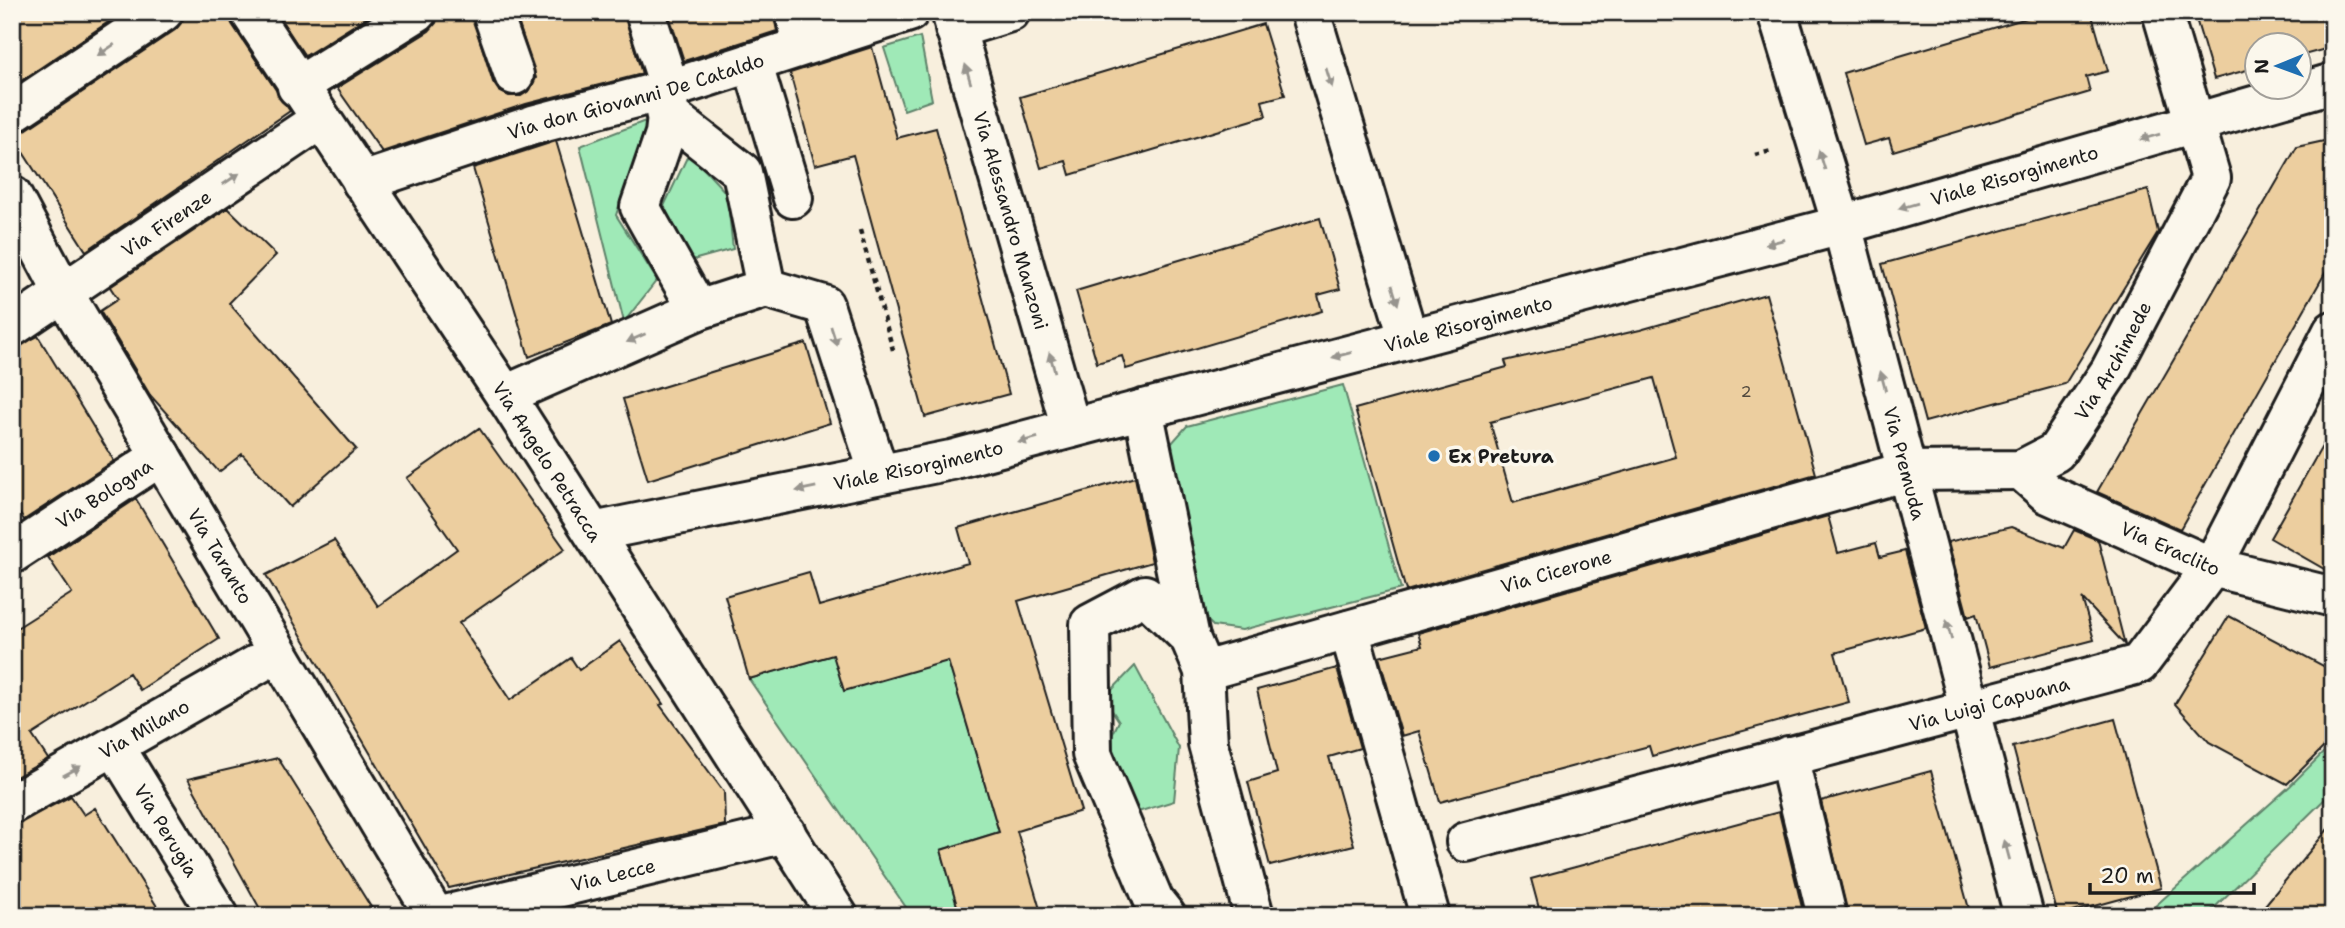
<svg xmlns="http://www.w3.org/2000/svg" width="2345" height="928" font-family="'Shantell Sans',sans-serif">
	<rect width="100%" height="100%" fill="#f8efdd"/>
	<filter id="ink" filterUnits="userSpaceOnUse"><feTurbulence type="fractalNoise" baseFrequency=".0143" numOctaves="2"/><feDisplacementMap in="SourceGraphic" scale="14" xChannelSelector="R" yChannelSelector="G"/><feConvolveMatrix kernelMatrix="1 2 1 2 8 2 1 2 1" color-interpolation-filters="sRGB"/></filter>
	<g filter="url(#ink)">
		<!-- green -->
		<path fill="#9fe9b7" stroke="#5e826a" stroke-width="2" d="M920,37l12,63 -28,10 -20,-62z
			M648,120l-32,95 41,65 -33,42 -44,-176z
			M689,153l38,41 6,55 -44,12 -25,-55z
			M1343,385l58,204 -159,41 -29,-4 -9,-9 -34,-172 17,-19z
			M946,654l53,178 -58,18 19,66h-48l-163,-237 84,-24z
			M1135,666l44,82 -5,53 -46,14 -25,-61 16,-33 -15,-23z
			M2333,743v48l-127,125h-62l146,-130z"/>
		<!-- building -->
		<path fill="#ecce9f" stroke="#1c1c1c" stroke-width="2" fill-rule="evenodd" d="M12,12h111l-111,75z
			M185,12h43l4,12 58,87 -204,140 -74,-116 12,-4 151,-101 7,-8z
			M276,12h99l-70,44z
			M439,12h32l22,70 6,9 10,5h12l9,-6 6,-12 -21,-66h109l18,62 -116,30 -144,48 -45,-64 92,-57 7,-8z
			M668,12h105l4,19 -93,30z
			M2047,12h44l17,59 -22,6 4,15 -197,59 -4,-13 -25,7 -21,-72z
			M2194,12h139v35l-33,9v-10h-42v21l-44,12z
			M1263,24l22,71 -23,6 4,15 -196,59 -4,-14 -25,7 -21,-71z
			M872,47l25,91 39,-10 73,266 -84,23 -72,-262 -38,10 -25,-92z
			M2333,139v120l-153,270 -83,-37 200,-345z
			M556,141l55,184 -82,32 -56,-189z
			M2148,190l10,42 -93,152 -140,38 -43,-158z
			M228,208l48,47 -47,48 127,146 -66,58 -48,-53 -23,18 -69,-77 -50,-84 18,-12 -8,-12z
			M1320,218l20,71 -22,6 4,16 -196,58 -4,-13 -25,7 -21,-72z
			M1766,294l50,180 -410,117 -51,-182 152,-42 -2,-6 135,-31zM1654,378l22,79 -163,46 -23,-81z
			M38,336l76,125 -90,59 -12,-17v-154z
			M806,343l24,80 -182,57 -25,-81z
			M2333,427v147l-63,-36z
			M479,428l86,121 -106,74 51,77 61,-42 8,12 41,-29 43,63 -3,1 64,87 1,33 -276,63 -183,-313 68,-35 44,66 79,-57 -50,-71z
			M1135,477l17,85 -134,39 63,210 -64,20 25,85h-82l-19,-66 58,-18 -51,-171 -104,30 -11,-36 -84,24 -24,-83 84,-24 10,34 149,-43 -10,-35z
			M136,499l83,140 -79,51 -11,-17 -97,62 16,24 -36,20v-148l60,-38 -24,-36z
			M1828,516l10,37 38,-10 4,14 25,-6 21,77 -91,25 14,49 -197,54 -3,-10 -209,56 -21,-71 -17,5 -23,-79 43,-11 -4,-13z
			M2011,527l53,21 10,-18 24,10 27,105 -43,-47 12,42 -104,27 -14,-53 -8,3 -20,-75z
			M2229,616l104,55v67l-46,46 -78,-42 -34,-38z
			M1337,668l23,80 -31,9 25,88 -84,21 -22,-84 29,-9 -20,-83z
			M2115,719l46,169 -103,28 -45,-169z
			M278,758l96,154 2,4h-112l-76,-137z
			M1931,771l40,145h-123l-27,-115z
			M71,796l13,19 11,-7 68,108h-151v-90z
			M1779,812l25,104h-263l-10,-37z
			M2333,823v93h-77z"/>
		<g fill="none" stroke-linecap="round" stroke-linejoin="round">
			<defs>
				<g id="minor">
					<path id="s1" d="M250,12l255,383 333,521"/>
					<path d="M492,12l22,63"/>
					<path d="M645,12l25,77 -5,45 -25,73 58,103"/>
					<path d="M794,12l10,31"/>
					<path id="s2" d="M951,12l120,416"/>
					<path d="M1310,12l98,325"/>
					<path id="s3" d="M1777,12l65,213 182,691"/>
					<path d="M955,29l55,-17"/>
					<path d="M752,62l41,136"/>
					<path d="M297,87l120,-75"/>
					<path d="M665,112l77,60 24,116"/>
					<path d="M12,113l151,-101"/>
					<path id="s4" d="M362,182l171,-57 137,-36 239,-77"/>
					<path id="s5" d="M12,196l51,96 372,624"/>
					<path id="s6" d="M12,327l309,-208"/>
					<path d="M505,395l193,-85 68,-22 58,17 55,169"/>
					<path d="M1143,409l47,229"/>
					<path id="s7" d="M2021,470l27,24 164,73 121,30"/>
					<path id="s8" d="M593,532l358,-72 891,-235 491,-142"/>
					<path id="s9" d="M12,554l149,-98"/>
					<path d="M1349,630l81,286"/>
					<path id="s10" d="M1204,671l703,-200 114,-1 35,-18 54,-81 101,-193 -49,-166"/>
					<path id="s11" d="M115,747l104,169"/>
					<path d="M1788,756l39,160"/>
					<path id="s12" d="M12,804l265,-151"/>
					<path id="s13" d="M1466,842l673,-178 73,-97 121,-236"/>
					<path id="s14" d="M441,916l345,-83"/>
					<path d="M1166,916l-12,-15 -62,-147 -2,-130 55,-29 45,43 14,33 4,73 46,172"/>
				</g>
			</defs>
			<!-- minor casing -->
			<use href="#minor" stroke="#1c1c1c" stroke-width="44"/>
			<!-- path -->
			<path stroke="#1c1c1c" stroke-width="4.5" stroke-dasharray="5 5" stroke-linecap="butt" d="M1755,155l16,-4
				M860,230l33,120"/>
			<!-- minor -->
			<use href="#minor" stroke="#fbf7ec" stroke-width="38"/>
		</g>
		<!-- one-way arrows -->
		<defs><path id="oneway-solid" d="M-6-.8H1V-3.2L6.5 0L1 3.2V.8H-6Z" transform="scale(1.75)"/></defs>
		<g fill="#97948e">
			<use href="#oneway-solid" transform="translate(106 50) rotate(146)"/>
			<use href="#oneway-solid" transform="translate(968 74) rotate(-106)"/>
			<use href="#oneway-solid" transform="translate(1329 78) rotate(73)"/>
			<use href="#oneway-solid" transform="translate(2150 137) rotate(164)"/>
			<use href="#oneway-solid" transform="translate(1822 160) rotate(-107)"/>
			<use href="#oneway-solid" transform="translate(231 179) rotate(-34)"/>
			<use href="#oneway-solid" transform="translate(1908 206) rotate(164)"/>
			<use href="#oneway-solid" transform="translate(1775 242) rotate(165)"/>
			<use href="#oneway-solid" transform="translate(1395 295) rotate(73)"/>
			<use href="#oneway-solid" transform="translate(834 336) rotate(72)"/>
			<use href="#oneway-solid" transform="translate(636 338) rotate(156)"/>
			<use href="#oneway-solid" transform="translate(1342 355) rotate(165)"/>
			<use href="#oneway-solid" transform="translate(1052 362) rotate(-106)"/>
			<use href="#oneway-solid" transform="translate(1883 381) rotate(-105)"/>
			<use href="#oneway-solid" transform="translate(1028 440) rotate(165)"/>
			<use href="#oneway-solid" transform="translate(806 489) rotate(168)"/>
			<use href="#oneway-solid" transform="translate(1949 630) rotate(-105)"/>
			<use href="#oneway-solid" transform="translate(72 771) rotate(-29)"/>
			<use href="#oneway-solid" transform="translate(2007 850) rotate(-105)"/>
		</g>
	</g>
	<!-- markers -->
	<circle fill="#1f6fb2" stroke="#fbf7ec" stroke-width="2.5" cx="1434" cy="456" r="7"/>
	<g text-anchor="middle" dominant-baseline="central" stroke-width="7" stroke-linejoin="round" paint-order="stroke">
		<!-- number labels -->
		<g font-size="16" fill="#50483d">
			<text x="1746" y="391">2</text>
		</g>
		<!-- street labels -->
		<g font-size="19" fill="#1c1c1c" stroke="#fbf7ec">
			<text stroke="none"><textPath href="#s4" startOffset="287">Via don Giovanni De Cataldo</textPath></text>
			<text stroke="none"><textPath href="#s8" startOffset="1466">Viale Risorgimento</textPath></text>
			<text stroke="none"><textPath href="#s2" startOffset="217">Via Alessandro Manzoni</textPath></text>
			<text stroke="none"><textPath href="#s6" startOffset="186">Via Firenze</textPath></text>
			<text stroke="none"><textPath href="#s8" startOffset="900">Viale Risorgimento</textPath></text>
			<text stroke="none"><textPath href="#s10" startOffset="992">Via Archimede</textPath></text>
			<text stroke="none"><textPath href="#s1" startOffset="539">Via Angelo Petracca</textPath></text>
			<text stroke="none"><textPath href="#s3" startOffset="469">Via Premuda</textPath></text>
			<text stroke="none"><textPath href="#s8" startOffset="332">Viale Risorgimento</textPath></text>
			<text stroke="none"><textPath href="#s9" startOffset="110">Via Bologna</textPath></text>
			<text stroke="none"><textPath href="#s7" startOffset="170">Via Eraclito</textPath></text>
			<text stroke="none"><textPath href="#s5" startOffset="416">Via Taranto</textPath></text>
			<text stroke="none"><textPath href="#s10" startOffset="366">Via Cicerone</textPath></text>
			<text stroke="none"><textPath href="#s13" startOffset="541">Via Luigi Capuana</textPath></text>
			<text stroke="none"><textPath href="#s12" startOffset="152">Via Milano</textPath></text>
			<text stroke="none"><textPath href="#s11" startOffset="98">Via Perugia</textPath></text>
			<text stroke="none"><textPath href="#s14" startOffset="177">Via Lecce</textPath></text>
		</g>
		<!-- poi labels -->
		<g font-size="19" font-weight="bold" fill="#1c1c1c" stroke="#fbf7ec" text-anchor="start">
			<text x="1448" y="456">Ex Pretura</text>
		</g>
	</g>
	<!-- margin -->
	<rect width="2345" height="928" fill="none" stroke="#fbf7ec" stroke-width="42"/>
	<rect x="21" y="21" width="2303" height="886" fill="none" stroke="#1c1c1c" stroke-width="2.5" filter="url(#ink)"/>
	<!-- north arrow -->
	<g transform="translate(2278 66) rotate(269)"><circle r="33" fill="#fbf7ec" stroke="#a29f99" stroke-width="2"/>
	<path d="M0-5L12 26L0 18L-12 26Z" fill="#1f6fb2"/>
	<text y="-10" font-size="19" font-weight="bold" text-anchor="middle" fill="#1c1c1c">N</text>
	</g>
	<!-- scale -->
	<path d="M2090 883v10h164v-10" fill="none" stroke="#1c1c1c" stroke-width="3.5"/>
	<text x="2100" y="883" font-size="21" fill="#1c1c1c" stroke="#fbf7ec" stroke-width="5" paint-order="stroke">20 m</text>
</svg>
